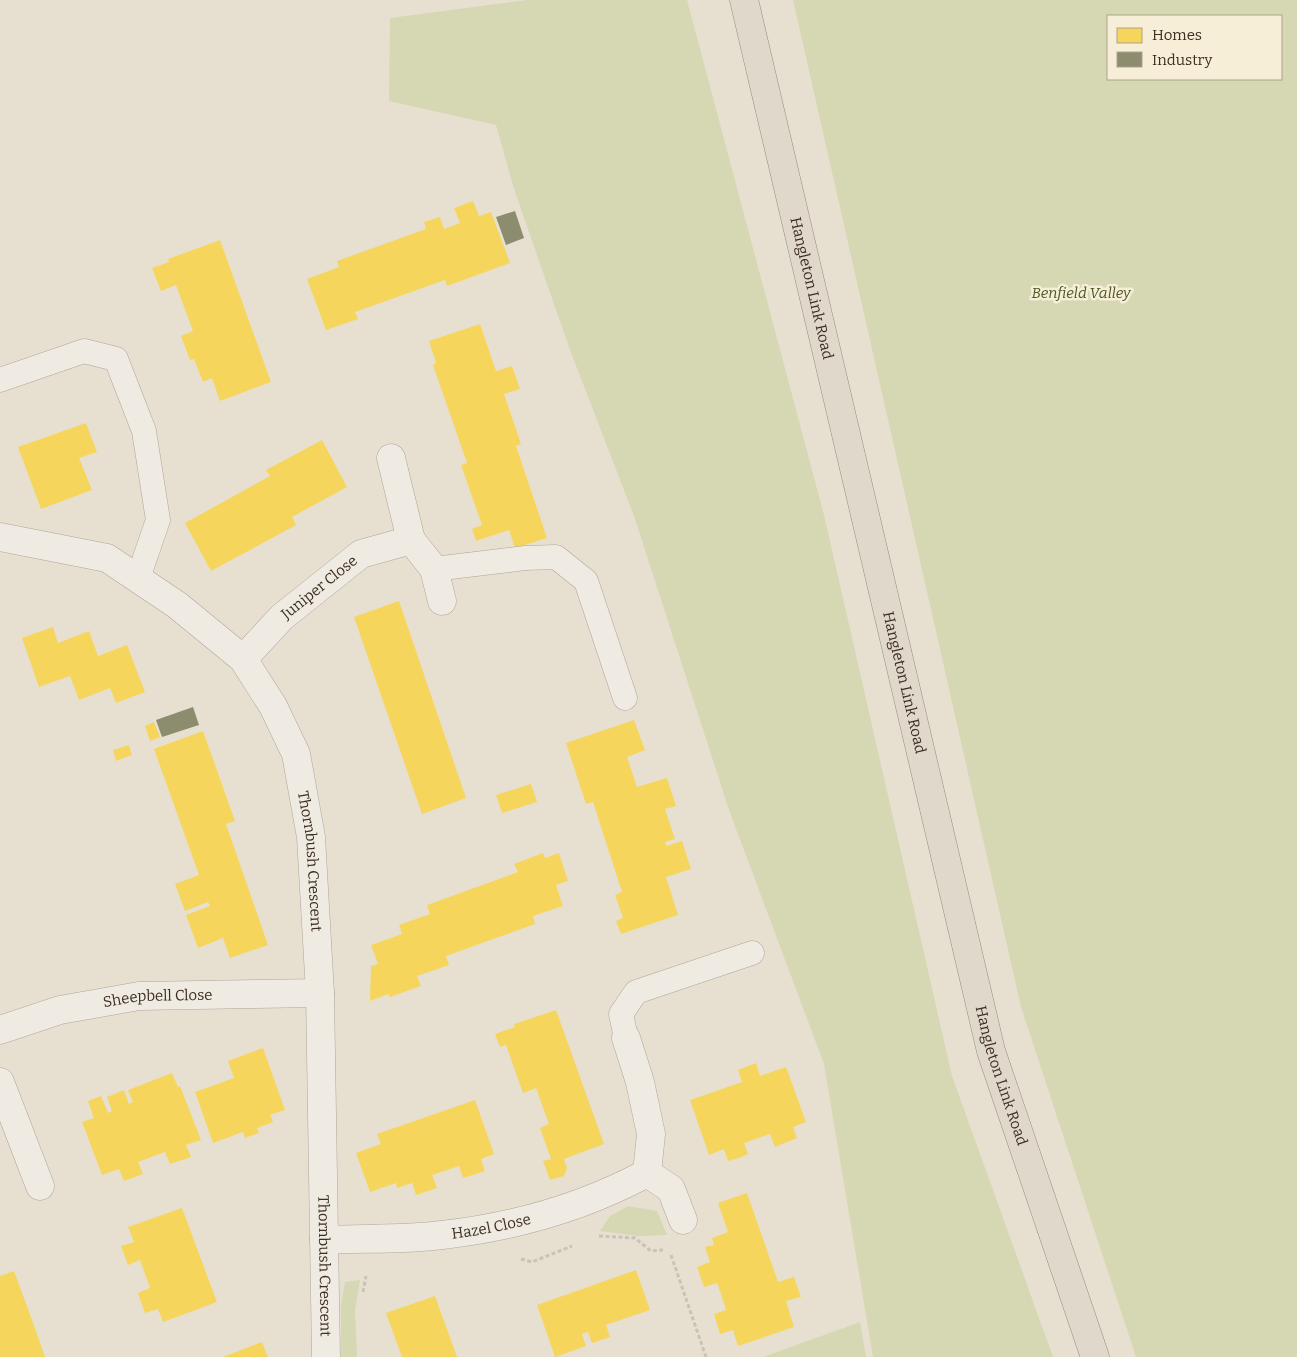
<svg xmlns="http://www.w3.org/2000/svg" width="1297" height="1357" font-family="Bitter,serif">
	<rect width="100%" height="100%" fill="#e7e0d1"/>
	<!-- green -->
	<path fill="#d6d7b3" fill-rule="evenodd" d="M528,0h159l137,515 128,561 101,281h-180l-49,-293 -95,-254 -95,-294 -64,-166 -56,-161 -18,-64 -107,-24 1,-83z
		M793,0h504v1357h-161l-115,-350zM1108,16h173v63h-173z
		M628,1206l29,5 10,24 -29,1 -38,-5 10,-15z
		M360,1280l-5,31 2,46h-16v-52l4,-23z
		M860,1322l6,35h-103z"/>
	<!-- homes -->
	<path fill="#f6d55c" d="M473,201l6,15 12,-4 19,51 -63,23 -2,-6 -90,32 3,7 -32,11 -19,-51 32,-12 -2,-6 89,-32 -2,-7 16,-5 4,12 16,-6 -6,-15z
		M220,240l51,142 -51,19 -8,-23 -9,4 -9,-23 -4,1 -9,-24 12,-5 -17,-46 -15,6 -9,-23 17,-6 -1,-3z
		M480,324l16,47 16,-5 8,23 -16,5 17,50 -5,2 31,92 -32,10 -6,-18 -33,11 -4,-12 10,-4 -21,-60 6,-2 -34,-98 3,-2 -7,-22z
		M86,423l11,29 -18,6 13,32 -51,19 -23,-62z
		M322,440l25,47 -55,30 4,8 -85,46 -26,-48 85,-47 -4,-6z
		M399,601l67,197 -44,16 -68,-197z
		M53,627l5,16 31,-12 9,25 29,-11 18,47 -29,11 -6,-15 -31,12 -9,-24 -31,11 -17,-49z
		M634,720l11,30 -18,7 10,30 30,-9 9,28 -11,3 10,30 -10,3 1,4 16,-5 9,28 -25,8 12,38 -57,19 -5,-13 7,-3 -8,-23 7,-3 -29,-90 -7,2 -20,-61z
		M154,722l6,15 -10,4 -5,-15z
		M203,731l32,90 -9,3 42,121 -38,13 -7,-20 -25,10 -12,-33 24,-9 -2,-4 -23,9 -10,-27 24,-9 -45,-126z
		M129,745l3,10 -16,6 -3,-11z
		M531,784l6,18 -35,11 -6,-18z
		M543,853l2,5 14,-5 9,28 -12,4 7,21 -30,10 2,8 -89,32 3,9 -32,11 4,10 -31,11 -2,-3 -18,7 1,-35 7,-2 -7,-19 31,-11 -3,-9 31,-11 -3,-9 91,-33 -4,-8z
		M556,1010l48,134 -40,15 3,9 -3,8 -14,4 -7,-19 8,-2 -11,-31 9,-4 -13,-36 -13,5 -17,-48 -6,2 -5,-13 20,-7 -1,-3z
		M263,1048l22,62 -15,5 3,7 -16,6 2,5 -14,5 -2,-6 -30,11 -18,-51 39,-14 -6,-17z
		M756,1063l4,13 26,-9 20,55 -13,5 4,11 -22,9 -5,-13 -26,9 4,11 -9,4 -11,3 -4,-12 -15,6 -19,-55 52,-18 -4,-12z
		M172,1073l6,14 2,-1 21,54 -15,5 5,12 -21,7 -5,-12 -27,10 5,12 -19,7 -5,-12 -17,6 -20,-53 12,-4 -6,-17 13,-5 7,17 4,-2 -5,-14 17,-7 5,14 4,-2 -5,-12z
		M475,1100l19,54 -13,5 4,12 -22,7 -4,-12 -27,9 5,13 -21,7 -4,-12 -15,5 -1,-5 -26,9 -14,-39 25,-9 -4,-10z
		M747,1193l31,89 16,-5 7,20 -15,4 8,26 -56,19 -5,-16 -13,4 -6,-20 12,-4 -5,-16 -4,-11 -13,4 -7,-20 13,-5 -5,-15 9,-2 -2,-7 16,-6 -10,-29z
		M182,1208l35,94 -54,20 -5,-13 -13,4 -7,-20 12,-5 -10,-28 -12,5 -7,-19 13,-4 -6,-15z
		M636,1270l14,40 -44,15 4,12 -18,6 -4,-11 -6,2 4,12 -31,11 -18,-52z
		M14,1271l18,49 13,37h-45v-81z
		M435,1296l22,61h-55l-16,-44z
		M262,1342l6,15h-45z"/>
	<!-- industry -->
	<path fill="#8c8c6e" d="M515,211l9,27 -18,7 -10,-28z
		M193,707l6,18 -37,12 -6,-17z"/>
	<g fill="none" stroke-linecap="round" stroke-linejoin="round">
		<defs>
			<path id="service" d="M0,380l84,-29 32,8 28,72 14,89 -20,58
				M434,569l91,-11 31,-1 30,24 39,117
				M626,1038l-5,-24 15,-22 116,-39"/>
			<g id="minor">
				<path d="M391,458l20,82"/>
				<path id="s1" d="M0,537l107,21 70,47 66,54 30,47 23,48 15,83 9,156 6,364"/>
				<path id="s2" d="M243,659l39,-42 79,-63 50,-14 23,29 8,32"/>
				<path id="s3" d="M0,1030l60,-20 79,-14 181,-3"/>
				<path d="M0,1082l40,104"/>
				<path d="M647,1173l24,16 12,31"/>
				<path id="s4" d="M324,1240c39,-2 79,0 118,-5 71,-8 142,-28 205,-62l4,-39 -11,-52 -14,-44"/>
			</g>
			<g id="trunk">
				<path id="s5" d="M744,0l247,1051 104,306"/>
			</g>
		</defs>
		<!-- service casing -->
		<use href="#service" stroke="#ada599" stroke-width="25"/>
		<!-- minor casing -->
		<use href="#minor" stroke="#ada599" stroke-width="29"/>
		<!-- trunk casing -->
		<use href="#trunk" stroke="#928b80" stroke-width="29"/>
		<!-- path -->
		<path stroke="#c8c2b9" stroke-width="3" stroke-dasharray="4 2.5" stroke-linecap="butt" d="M599,1236l36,2 16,13 12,-1
			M671,1255l35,102
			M521,1259l11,3 40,-16
			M363,1292l3,-16"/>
		<!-- service -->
		<use href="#service" stroke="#efebe3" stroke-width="24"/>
		<!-- minor -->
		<use href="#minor" stroke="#efebe3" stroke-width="28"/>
		<!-- trunk -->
		<use href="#trunk" stroke="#e0d9cb" stroke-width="28"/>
	</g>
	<g text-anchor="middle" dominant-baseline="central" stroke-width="5" stroke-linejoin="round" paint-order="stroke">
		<!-- street labels -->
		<g font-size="15" fill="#3d2e20" stroke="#f7eed8">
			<text stroke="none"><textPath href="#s5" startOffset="296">Hangleton Link Road</textPath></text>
			<text stroke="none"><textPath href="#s2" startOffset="105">Juniper Close</textPath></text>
			<text stroke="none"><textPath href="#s5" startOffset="701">Hangleton Link Road</textPath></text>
			<text stroke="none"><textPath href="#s1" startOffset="496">Thornbush Crescent</textPath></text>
			<text stroke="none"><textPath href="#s3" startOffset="162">Sheepbell Close</textPath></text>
			<text stroke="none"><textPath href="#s5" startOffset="1106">Hangleton Link Road</textPath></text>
			<text stroke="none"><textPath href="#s4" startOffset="168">Hazel Close</textPath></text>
			<text stroke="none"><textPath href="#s1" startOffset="901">Thornbush Crescent</textPath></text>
		</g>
		<!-- park labels -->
		<g font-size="15" font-style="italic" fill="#4d5a26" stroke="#f7eed8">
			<text x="1081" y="293">Benfield Valley</text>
		</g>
	</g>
	<!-- legend -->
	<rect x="1107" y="15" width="175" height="65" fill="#f7eed8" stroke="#ada18e"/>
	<rect x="1117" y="28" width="25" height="15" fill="#f6d55c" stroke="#ada18e"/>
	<text x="1152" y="40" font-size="15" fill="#3d2e20">Homes</text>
	<rect x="1117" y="52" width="25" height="15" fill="#8c8c6e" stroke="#ada18e"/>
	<text x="1152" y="65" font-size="15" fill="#3d2e20">Industry</text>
</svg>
